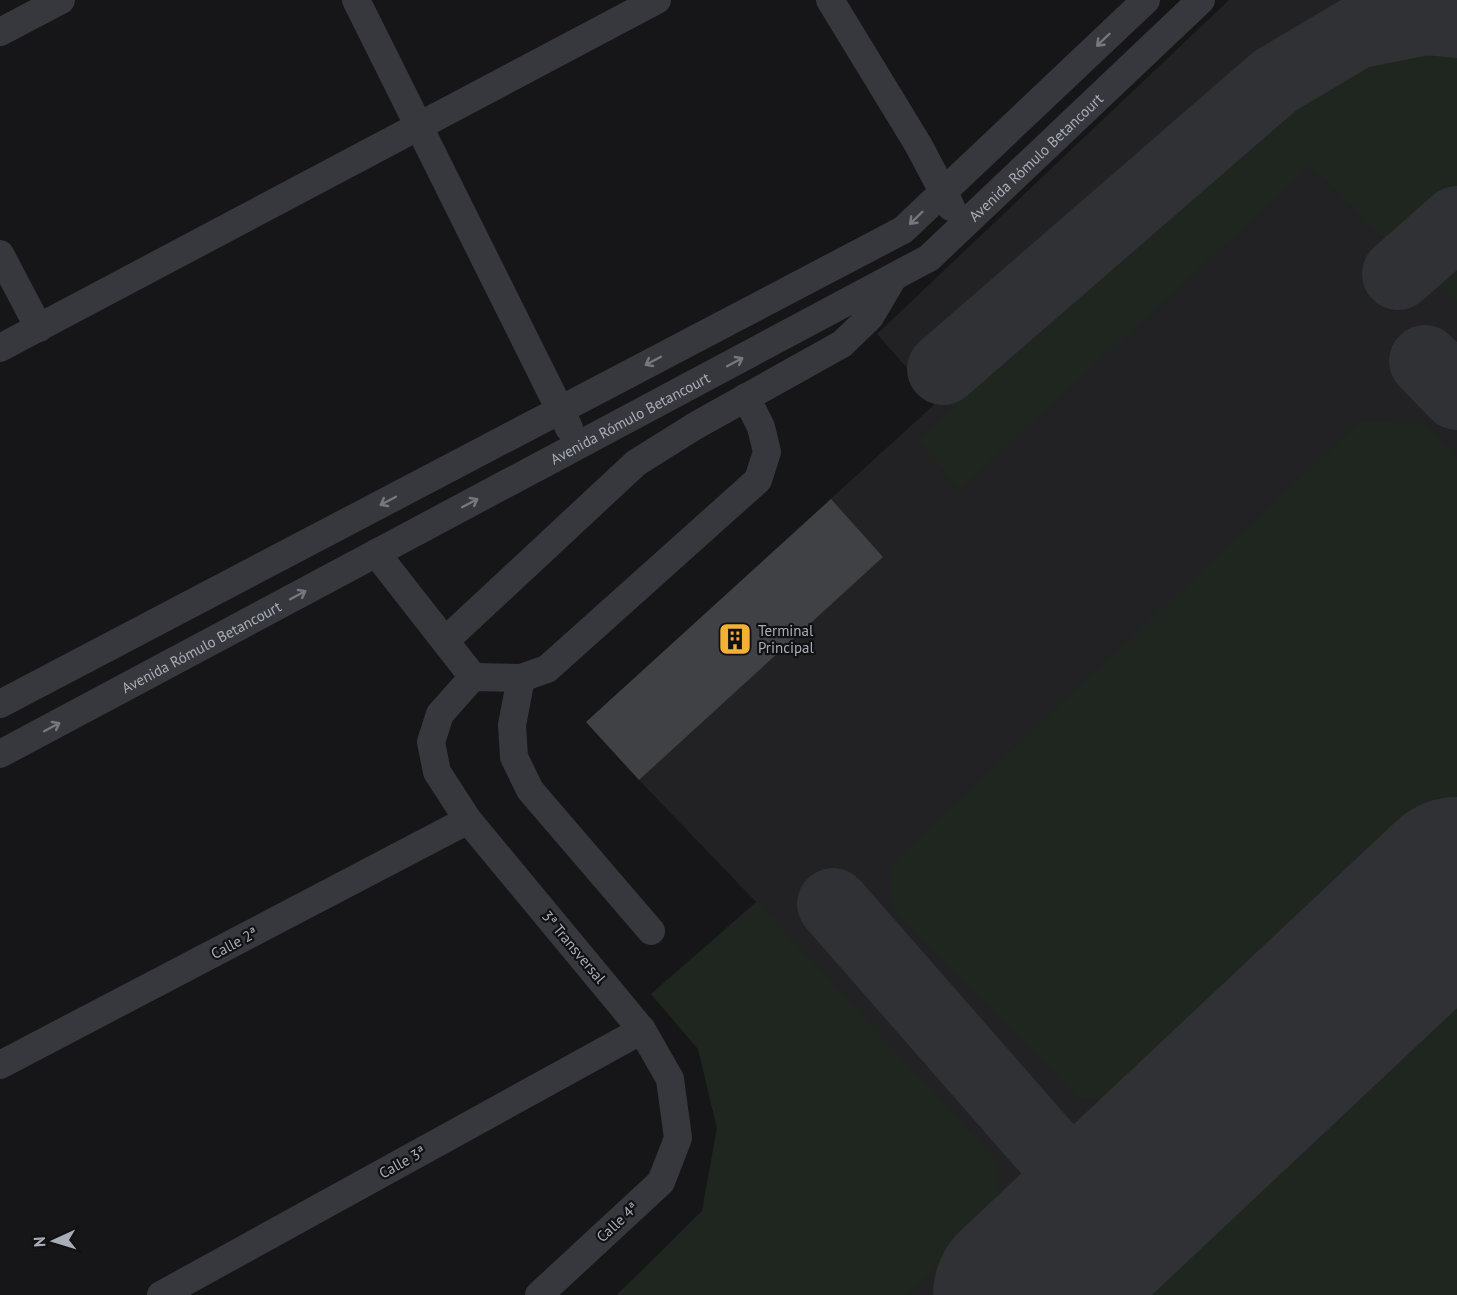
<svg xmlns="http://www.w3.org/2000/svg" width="1457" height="1295" font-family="'PT Sans',sans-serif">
	<rect width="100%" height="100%" fill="#161618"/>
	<!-- built -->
	<path fill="#222225" d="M1229,0h228v1295h-840l85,-84 15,-83 -19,-79 -47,-55 105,-92 -117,-122 -53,-58 351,-320 -60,-68z"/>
	<!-- green -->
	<path fill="#1e261f" d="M1457,31v171l-58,53 -88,-89 -352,324 -40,-48 34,-34 -11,-10 333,-299 94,-52z
		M1457,255v48l-25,-26z
		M1360,421l64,2 33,36v350l-327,287 -28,5 -23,-3 -188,-189 -1,-44z
		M757,902l242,260 1,45 -39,40 -55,48h-289l85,-84 15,-83 -19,-79 -47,-55z
		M1457,985v310h-337z"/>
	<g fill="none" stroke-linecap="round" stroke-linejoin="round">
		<!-- taxiway -->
		<path stroke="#303135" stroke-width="72" d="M1398,274l59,-52
			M1425,361l32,33
			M943,369l332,-288 81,-48 70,-14 31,3
			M833,904l274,313"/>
		<!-- runway -->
		<path stroke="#303135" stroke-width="178" d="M1022,1295l435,-409"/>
	</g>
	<!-- building -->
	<path fill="#404145" d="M831,499l52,58 -244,223 -53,-58z"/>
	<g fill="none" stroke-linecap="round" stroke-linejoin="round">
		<!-- minor -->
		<g stroke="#37383d" stroke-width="28">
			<path d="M356,0l213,428"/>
			<path d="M830,0l89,146 32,61"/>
			<path d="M0,32l61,-32"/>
			<path d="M0,254l39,74"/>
			<path d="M0,348l657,-348"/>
			<path d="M376,553l97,124"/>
			<path d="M445,641l191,-178 59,-37 147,-82 28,-27 23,-39"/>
			<path d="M521,678l-9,47 2,32 16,33 121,141"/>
			<path d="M0,704l903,-474 243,-230"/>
			<path id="s1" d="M0,754l929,-496 272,-258"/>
			<path d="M0,1065l468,-245"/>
			<path d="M161,1295l481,-265"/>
			<path d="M539,1295l122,-113 17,-44 -8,-59 -28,-49 -174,-210 -31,-48 -6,-30 9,-28 33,-37 48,1 26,-9 211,-189 9,-28 -6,-25 -15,-30"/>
		</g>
	</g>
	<!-- one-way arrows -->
	<defs><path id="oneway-shaft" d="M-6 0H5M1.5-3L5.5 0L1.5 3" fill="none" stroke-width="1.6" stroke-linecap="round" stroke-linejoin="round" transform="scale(1.5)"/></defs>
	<g stroke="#757881">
		<use href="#oneway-shaft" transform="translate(1103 40) rotate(136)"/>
		<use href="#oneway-shaft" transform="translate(916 218) rotate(136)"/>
		<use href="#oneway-shaft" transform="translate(653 361) rotate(152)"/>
		<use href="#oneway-shaft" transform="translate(735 362) rotate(-28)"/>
		<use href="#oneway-shaft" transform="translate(388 501) rotate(152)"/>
		<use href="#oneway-shaft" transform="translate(470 503) rotate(-28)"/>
		<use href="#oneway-shaft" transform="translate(298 595) rotate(-28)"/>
		<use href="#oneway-shaft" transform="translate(52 727) rotate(-28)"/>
	</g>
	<!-- icons -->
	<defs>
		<symbol id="building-square" viewBox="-11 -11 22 22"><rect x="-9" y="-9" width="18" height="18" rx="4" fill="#f2b134" stroke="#111113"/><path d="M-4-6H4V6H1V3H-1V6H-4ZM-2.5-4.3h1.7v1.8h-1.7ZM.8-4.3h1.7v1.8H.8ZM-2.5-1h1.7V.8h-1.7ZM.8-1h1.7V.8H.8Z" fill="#111"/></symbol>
	</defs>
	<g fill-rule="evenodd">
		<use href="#building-square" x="716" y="620" width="38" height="38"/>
	</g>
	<g text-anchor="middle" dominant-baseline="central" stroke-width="4.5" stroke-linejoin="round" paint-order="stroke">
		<!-- street labels -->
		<g font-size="15" fill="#a8adb8" stroke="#111113">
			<text stroke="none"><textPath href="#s1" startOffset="1200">Avenida Rómulo Betancourt</textPath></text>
			<text stroke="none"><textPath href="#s1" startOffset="714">Avenida Rómulo Betancourt</textPath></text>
			<text stroke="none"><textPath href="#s1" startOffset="228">Avenida Rómulo Betancourt</textPath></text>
			<text transform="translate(234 943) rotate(-28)">Calle 2ª</text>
			<text transform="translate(574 947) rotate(50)">3ª Transversal</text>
			<text transform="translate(402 1162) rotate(-29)">Calle 3ª</text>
			<text transform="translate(617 1222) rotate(-43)">Calle 4ª</text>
		</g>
		<!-- poi labels -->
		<g font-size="15" fill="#a8adb8" stroke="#111113" text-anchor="start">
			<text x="758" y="630">Terminal<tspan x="758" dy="17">Principal</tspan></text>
		</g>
	</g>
	<!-- north arrow -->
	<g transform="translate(54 1241) rotate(266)" stroke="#111113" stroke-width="4.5" paint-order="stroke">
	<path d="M0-4.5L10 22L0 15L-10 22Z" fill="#a8adb8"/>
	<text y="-9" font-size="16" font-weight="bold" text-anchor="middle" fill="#a8adb8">N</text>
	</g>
</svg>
